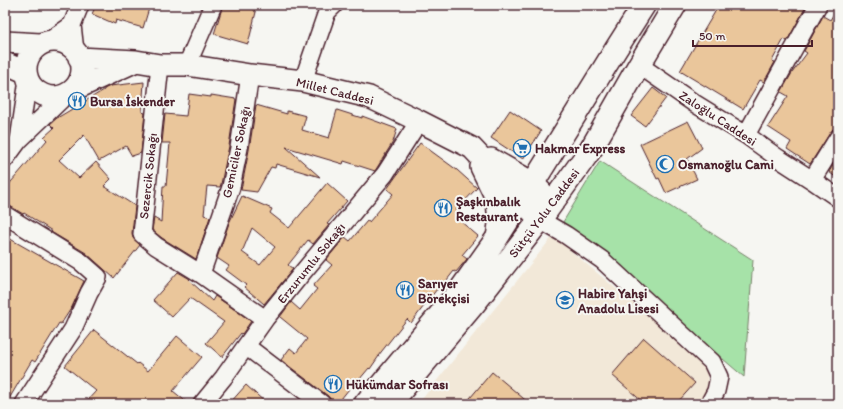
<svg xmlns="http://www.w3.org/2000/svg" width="843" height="409" font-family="Itim,sans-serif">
	<rect width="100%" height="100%" fill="#f6f6f2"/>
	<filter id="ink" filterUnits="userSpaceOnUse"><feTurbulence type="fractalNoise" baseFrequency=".025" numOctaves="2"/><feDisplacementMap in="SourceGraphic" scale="8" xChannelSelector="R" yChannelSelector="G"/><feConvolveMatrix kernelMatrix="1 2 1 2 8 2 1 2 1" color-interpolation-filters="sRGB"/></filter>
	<g filter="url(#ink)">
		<!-- built -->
		<path fill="#f2e8d8" d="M553,236l153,128 2,18 -3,16 -5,6h-282z"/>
		<!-- green -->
		<path fill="#a6e2a8" stroke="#78806a" d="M600,161l153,99 -9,117 -181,-155z"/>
		<!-- building -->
		<path fill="#eac69b" stroke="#4a1f2b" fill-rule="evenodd" d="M96,5h54l-7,23 -27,-8 -1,4 -23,-10z
			M223,5h33l-2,6 2,1 -8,32 -34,-10z
			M719,5h88l-20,36 -3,-2 -12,22 3,1 -11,20 -4,-2 -17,29 -63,-38z
			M838,7v121l-5,1 -3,4 -20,31 -23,-15 4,-7 -23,-15 20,-31 -7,-4 11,-19 15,-20 -3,-2 19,-35 7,4z
			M144,82l-2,30 3,1 -4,40 -9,3 -6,-10 -27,15 -15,-26 -25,25 20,18 17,-16 15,17 -7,7 31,20 -3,27 1,5 7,7 -26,33 -28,-25 -35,-21 1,-1 -28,-18 -1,1 -13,-8 -5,-4v-13l42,-49 -3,-3 10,-9 -4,-4 7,-6 47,-28v-1l6,-3z
			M653,88l13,10 -21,28 -14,-10z
			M189,94l22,3v-2l25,4 -7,47 -8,38 -1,3 -13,-1 -3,29 6,2 -14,42 -34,-21 -10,-8 2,-12 7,4 2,-36h3l4,-43h-8l3,-29 21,2z
			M256,105l31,9v-3l19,5 -4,14 27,8 8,-28 25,8v-2l35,13 -4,13 -18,29 -31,-10 -1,3 -57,-17 34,30 -44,-13 -1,4 -4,-1 -14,25 -16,-2 8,-40z
			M510,110l31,21 -18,28 -32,-21z
			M688,121l14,27 -15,11 10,20 -31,14 -7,-15 -2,1 -17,-35z
			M420,143l37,27 20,18 -21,22 8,6 -4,5 18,15 -16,19 5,4 -11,13 -2,-1 -15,19 -2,-1 -26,34 -4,-4 -29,37h1l-9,13 -1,-1 -10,12 -2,-1 -20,25h-5l-1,-4 -3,-4 -47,-36 9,-12 6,5 11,-14 -27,-22 11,-15 9,8 17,-21 -4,-3 19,-21 -6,-5 19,-23 5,4 17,-20 2,1 24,-28 -6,-5z
			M838,157v22l-9,-7z
			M327,183l20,18 -20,23 2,1 -16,19 -5,-4 -20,25 5,4 -29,35 -20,-17 2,-2 -20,-15 3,-4 -12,-8 12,-35 13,-27 30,13 -2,4 19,15zM252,228l23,19 -15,18 -18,-13z
			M5,236l79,45 -12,26 -11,17 -2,-1 -24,39 -3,-2 -26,44h-1z
			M178,272l12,7 -1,1 23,21 3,-5 36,25 -9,13 -1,-1 -19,24 -16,-14 18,-21 -34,-24 -18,19 -19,-17z
			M94,330l43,34 1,-1 10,8 29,-35 25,21 -29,34 16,13h-105l12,-13 -31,-25z
			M644,338l51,45 -19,21h-31l-33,-29z
			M492,372l38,32h-65z
			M246,385l21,19h-38z"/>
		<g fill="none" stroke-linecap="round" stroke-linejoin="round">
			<defs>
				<path id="minor" d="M49,41l23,-16
					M75,51l-3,-26 8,-20
					M160,65l-18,169 14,12 45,28 64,45
					M187,65l26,-60
					M639,65l55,38 52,32 32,23 34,22 26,18
					M303,81l24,-69 7,-7
					M746,135l72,-130
					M19,140l9,-60
					M5,159l14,-19 47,-45
					M812,180l26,-42
					M5,215l76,47 17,15 -9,16 -16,36 -49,75
					M540,220l26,15 36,25 110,102 7,15 -3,14 -7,13
					M201,274l30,-87 8,-39 11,-73
					M246,346l76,58
					M202,404l22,-27 41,-58 38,-47 82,-98 34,-53"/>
				<path id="tertiary" d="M26 69a28 28 0 1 1 56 0a28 28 0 1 1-56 0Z
					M5,42l35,2
					M79,58l57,3 24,4h27l63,10 53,6 66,16 50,24 53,27 68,72
					M5,63l20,9
					M73,90l61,-28
					M491,159l42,24 19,20
					M481,167l16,33 2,24 -2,14"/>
				<path id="secondary" d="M365,404l93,-111 39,-55 24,-38 12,-17 83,-134 28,-44
					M390,404l84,-100 66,-84 51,-71 48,-84 36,-60"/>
			</defs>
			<!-- minor casing -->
			<use href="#minor" stroke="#4a1f2b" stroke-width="20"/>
			<!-- tertiary casing -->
			<use href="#tertiary" stroke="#4a1f2b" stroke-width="24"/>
			<!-- secondary casing -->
			<use href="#secondary" stroke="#4a1f2b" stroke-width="25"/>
			<!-- minor -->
			<use href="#minor" stroke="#f6f6f2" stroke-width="17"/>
			<!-- tertiary -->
			<use href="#tertiary" stroke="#f6f6f2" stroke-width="21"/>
			<!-- secondary -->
			<use href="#secondary" stroke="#f6f6f2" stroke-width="22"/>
		</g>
	</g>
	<!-- icons -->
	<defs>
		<symbol id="restaurant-ring" viewBox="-11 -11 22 22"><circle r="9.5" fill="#f6f6f2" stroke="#1f6fb2" stroke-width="1.5"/><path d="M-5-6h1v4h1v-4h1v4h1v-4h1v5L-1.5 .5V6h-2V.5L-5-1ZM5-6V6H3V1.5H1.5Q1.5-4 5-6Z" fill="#1f6fb2"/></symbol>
		<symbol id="supermarket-ring" viewBox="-11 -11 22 22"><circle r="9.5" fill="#f6f6f2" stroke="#1f6fb2" stroke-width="1.5"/><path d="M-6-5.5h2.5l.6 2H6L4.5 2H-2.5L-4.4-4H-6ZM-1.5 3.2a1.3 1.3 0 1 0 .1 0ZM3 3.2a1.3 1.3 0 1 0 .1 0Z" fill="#1f6fb2"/></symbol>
		<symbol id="mosque-ring" viewBox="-11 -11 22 22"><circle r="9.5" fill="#f6f6f2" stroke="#1f6fb2" stroke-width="1.5"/><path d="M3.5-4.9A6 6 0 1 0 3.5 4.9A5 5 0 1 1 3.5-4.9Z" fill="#1f6fb2"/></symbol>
		<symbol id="school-ring" viewBox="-11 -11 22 22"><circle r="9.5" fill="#f6f6f2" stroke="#1f6fb2" stroke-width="1.5"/><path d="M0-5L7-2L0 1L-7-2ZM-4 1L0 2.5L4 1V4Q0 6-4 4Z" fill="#1f6fb2"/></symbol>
	</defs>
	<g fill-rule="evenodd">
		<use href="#restaurant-ring" x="67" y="91" width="20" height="20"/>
		<use href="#supermarket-ring" x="512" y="138" width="20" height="20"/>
		<use href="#mosque-ring" x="655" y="154" width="20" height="20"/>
		<use href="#restaurant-ring" x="433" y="198" width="20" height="20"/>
		<use href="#restaurant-ring" x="395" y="280" width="20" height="20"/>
		<use href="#school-ring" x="555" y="290" width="20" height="20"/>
		<use href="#restaurant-ring" x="323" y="374" width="20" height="20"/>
	</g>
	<g text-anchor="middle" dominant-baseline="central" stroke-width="4" stroke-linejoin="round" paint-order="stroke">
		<!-- street labels -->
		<g font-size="13" fill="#4a1f2b" stroke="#f6f6f2">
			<text transform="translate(335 91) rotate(14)">Millet Caddesi</text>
			<text transform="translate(718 118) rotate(33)">Zaloğlu Caddesi</text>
			<text transform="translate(236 152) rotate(-78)">Gemiciler Sokağı</text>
			<text transform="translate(148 176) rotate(-84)">Sezercik Sokağı</text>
			<text transform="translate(544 213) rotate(-53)">Sütçü Yolu Caddesi</text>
			<text transform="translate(311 263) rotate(-51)">Erzurumlu Sokağı</text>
		</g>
		<!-- poi labels -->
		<g font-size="13" font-weight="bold" fill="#4a1f2b" stroke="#f6f6f2" text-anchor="start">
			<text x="90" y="101">Bursa İskender</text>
			<text x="535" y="148">Hakmar Express</text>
			<text x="678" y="164">Osmanoğlu Cami</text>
			<text x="456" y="201">Şaşkınbalık<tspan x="456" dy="15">Restaurant</tspan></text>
			<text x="418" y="283">Sarıyer<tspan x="418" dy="15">Börekçisi</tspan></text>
			<text x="578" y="293">Habire Yahşi<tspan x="578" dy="15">Anadolu Lisesi</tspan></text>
			<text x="346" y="384">Hükümdar Sofrası</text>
		</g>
	</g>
	<!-- margin -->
	<rect width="843" height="409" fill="none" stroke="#f6f6f2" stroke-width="20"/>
	<rect x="10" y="10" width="823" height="389" fill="none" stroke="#4a1f2b" stroke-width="1.5" filter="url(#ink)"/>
	<!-- scale -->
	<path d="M693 40v6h119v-6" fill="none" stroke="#4a1f2b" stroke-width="2"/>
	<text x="699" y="40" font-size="12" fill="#4a1f2b" stroke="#f6f6f2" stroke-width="3" paint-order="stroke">50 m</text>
</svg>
